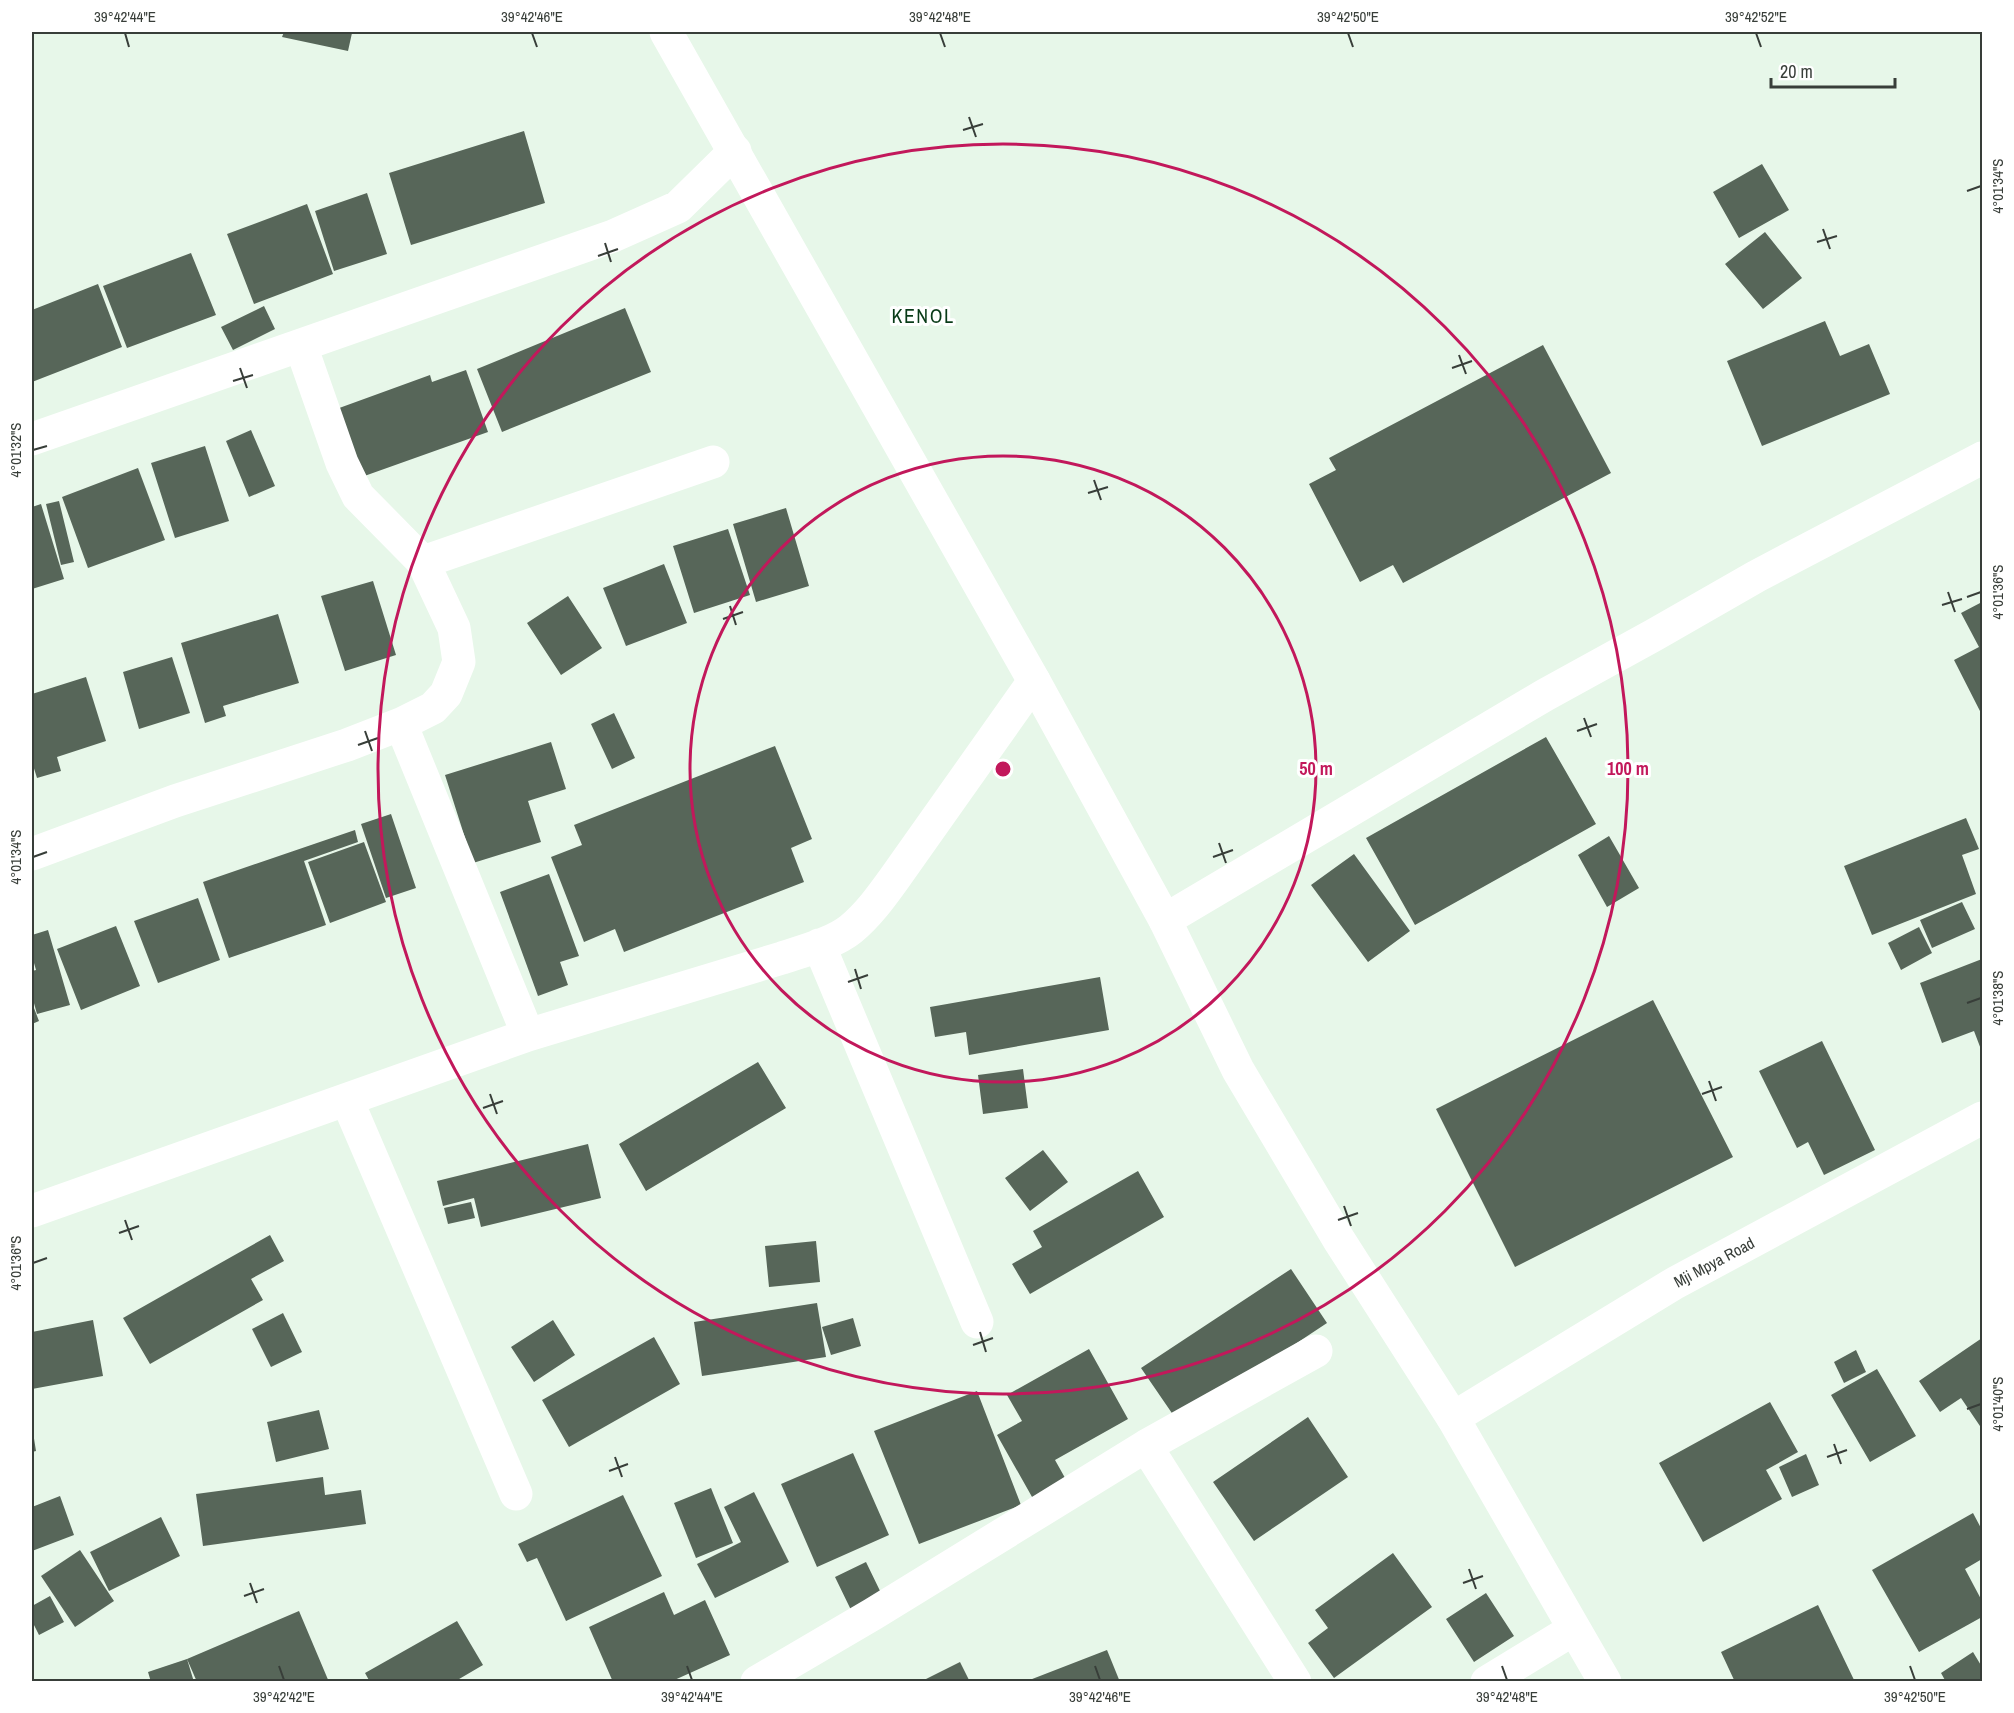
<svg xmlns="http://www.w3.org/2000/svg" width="2014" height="1713" font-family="'Archivo Narrow',sans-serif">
	<rect width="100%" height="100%" fill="#e7f7e9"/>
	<!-- building -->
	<path fill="#576659" d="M284,32h60l8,1 -4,18 -66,-14z
		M524,131l21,72 -134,42 -22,-72z
		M1762,164l27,46 -50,28 -26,-46z
		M367,193l20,61 -53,17 -19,-60z
		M307,204l26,70 -79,30 -27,-70z
		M1765,232l37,46 -39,31 -38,-45z
		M191,253l25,62 -89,33 -24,-62z
		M98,284l24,63 -90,35v-72z
		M264,306l11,23 -42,21 -12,-23z
		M625,308l26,64 -149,60 -25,-63z
		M1825,321l15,35 29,-12 21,50 -128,52 -35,-85z
		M1543,345l68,128 -208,110 -10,-18 -33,17 -51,-98 27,-14 -7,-12z
		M466,370l22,62 -132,47 -25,-68 99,-36 2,7z
		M251,430l24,56 -26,11 -23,-56z
		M205,446l24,75 -54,17 -24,-75z
		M138,468l27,72 -77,28 -26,-71z
		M59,501l15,61 -13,3 -15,-61z
		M41,504l23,75 -32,10v-82z
		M786,508l23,78 -53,16 -23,-78z
		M728,529l22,66 -56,18 -21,-67z
		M664,564l23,59 -61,23 -23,-58z
		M373,581l23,74 -51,16 -24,-75z
		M568,596l34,52 -41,27 -34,-52z
		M1982,602v113l-28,-55 25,-13 -18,-34z
		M278,614l21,69 -76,23 3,10 -21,7 -24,-80z
		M172,657l18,56 -51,16 -16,-57z
		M86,677l20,64 -49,16 4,14 -24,7 -5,-16v-68z
		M614,713l21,45 -23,11 -21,-45z
		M1546,737l50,87 -181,101 -49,-87z
		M551,742l15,47 -38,12 13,41 -68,21 -28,-88z
		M775,746l37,93 -21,9 13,34 -180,70 -9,-23 -31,13 -33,-85 31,-12 -8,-20z
		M391,814l25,74 -30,10 -25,-74z
		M1966,818l13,31 -17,6 14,39 -104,41 -28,-69z
		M355,830l3,12 -54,19 22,64 -97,33 -26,-76z
		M1609,836l30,52 -32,19 -29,-52z
		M364,842l22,60 -56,21 -22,-61z
		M1354,854l56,77 -42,31 -57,-77z
		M549,874l30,82 -19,6 8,23 -30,11 -38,-104z
		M198,898l22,62 -62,23 -24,-62z
		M1962,902l13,27 -43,19 -12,-28z
		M116,926l24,60 -59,24 -24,-61z
		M1919,927l13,26 -31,17 -13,-27z
		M48,930l22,75 -33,9 -5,-18v-25l4,-1 -4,-14v-21z
		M1982,959v93l-8,-21 -32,12 -22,-60z
		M1100,977l9,53 -140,25 -3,-23 -31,5 -5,-30z
		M1653,1000l80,157 -218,110 -79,-158z
		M32,1003l7,18 -7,3z
		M1822,1041l53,109 -51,25 -16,-33 -11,6 -38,-77z
		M758,1062l28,46 -140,83 -27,-47z
		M1023,1069l5,39 -45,6 -5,-39z
		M588,1144l13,54 -120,29 -7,-29 -31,8 -6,-25z
		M1043,1150l25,32 -38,29 -25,-33z
		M1138,1171l26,46 -134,77 -18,-30 30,-17 -9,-16z
		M471,1202l4,16 -27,6 -4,-16z
		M270,1235l14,26 -33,18 12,21 -113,64 -27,-46z
		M816,1241l4,41 -51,5 -4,-41z
		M1291,1269l36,54 -149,99 -37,-54z
		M817,1303l9,54 -124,19 -8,-54z
		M283,1313l19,39 -31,15 -19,-38z
		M853,1318l8,28 -30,9 -9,-28z
		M93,1320l10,56 -71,13v-57z
		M553,1320l22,35 -41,27 -23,-35z
		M654,1337l26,47 -111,63 -27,-47z
		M1982,1338v91l-21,-31 -21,14 -21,-31z
		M1089,1349l39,70 -73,41 14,25 -33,19 -39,-69 25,-14 -15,-26z
		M1856,1350l10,22 -22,11 -10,-21z
		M1877,1369l39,67 -46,26 -39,-67z
		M977,1391l44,114 -102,39 -45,-113z
		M1770,1402l28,50 -32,18 16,29 -79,43 -44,-79z
		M319,1410l10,39 -53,13 -9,-40z
		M1308,1417l40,60 -94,64 -41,-59z
		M32,1426l4,25 -4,1z
		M853,1453l36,82 -72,32 -36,-83z
		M1806,1454l13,31 -27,12 -13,-30z
		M323,1477l2,18 36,-5 5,34 -163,22 -7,-52z
		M711,1488l22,55 -37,15 -22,-55z
		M754,1492l35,70 -74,36 -18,-34 44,-22 -17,-35z
		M623,1495l39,81 -96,45 -29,-63 -10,4 -9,-18z
		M60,1496l14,39 -42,16v-44z
		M1973,1513l9,17v29l-17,10 17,32v16l-63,35 -47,-82z
		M161,1517l19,39 -71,35 -19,-39z
		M80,1550l34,51 -39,26 -34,-51z
		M1393,1553l39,54 -98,71 -26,-35 20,-15 -13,-18z
		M866,1562l16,33 -31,15 -16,-33z
		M664,1592l10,23 31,-15 25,55 -60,27h-57l-24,-55z
		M1486,1593l28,43 -40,26 -28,-43z
		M50,1596l14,26 -25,13 -7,-14v-15z
		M1818,1605l37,77h-120l-14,-30z
		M299,1611l30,71h-132l-10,-23z
		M457,1621l26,44 -29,17h-84l-5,-9z
		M1107,1650l13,32h-93v-1z
		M1973,1652l9,15v15h-36l-5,-9z
		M187,1659l7,23h-43l-3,-10z
		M960,1662l10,20h-50z"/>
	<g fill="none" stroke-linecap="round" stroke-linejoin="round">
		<!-- street -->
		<path stroke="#fff" stroke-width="33" d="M32,439l581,-203 65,-29 57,-56
			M423,562l290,-100
			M401,724l127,311
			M32,854l143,-53 172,-56 54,-21 32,-16 13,-14 13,-32 -5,-34 -31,-66 -65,-66 -16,-33 -41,-117
			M1165,920l380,-225 109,-60 103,-59 225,-118
			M819,945l158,377
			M347,1100l169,394
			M32,1211l496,-176 254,-77c21,-7 52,-15 69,-29 17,-14 30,-32 43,-50l140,-198
			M1453,1418l222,-135 307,-165
			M1146,1446l149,236
			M757,1682l116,-68 273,-168 170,-95
			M1487,1682l87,-53"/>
		<!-- secondary -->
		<path stroke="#fff" stroke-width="33" d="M666,32l368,649 131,239 73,150 101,170 114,178 152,264"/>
	</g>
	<!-- ticks -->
	<path fill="none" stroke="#383e39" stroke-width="2" d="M125,33l4,14M532,33l5,14M940,33l5,14M1348,33l5,14M1756,33l5,14M969,117l7,20M963,130l20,-6M1967,191l14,-5M1823,229l7,20M1817,242l20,-6M605,243l6,19M598,256l20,-7M1459,355l7,19M240,368l7,20M1452,368l20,-7M233,381l20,-6M33,450l14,-4M1094,480l7,20M1088,493l20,-6M1948,592l7,20M1967,597l14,-5M1942,605l20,-6M730,606l6,19M723,619l20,-7M1584,718l7,19M365,731l7,20M1577,731l20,-7M358,745l20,-7M1219,843l7,20M33,857l14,-5M1213,857l20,-7M855,969l6,20M848,982l20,-7M1967,1003l14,-5M1709,1081l7,20M490,1094l7,20M1702,1094l20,-7M483,1108l20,-7M1344,1206l7,20M125,1220l7,20M1338,1220l20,-7M119,1233l20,-7M33,1263l14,-5M980,1332l6,20M973,1345l20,-7M1967,1409l14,-5M1834,1444l7,20M615,1457l7,20M1827,1457l20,-7M609,1471l19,-7M1469,1569l7,20M250,1583l7,20M1463,1583l20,-7M244,1596l20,-7M279,1666l5,14M687,1666l5,14M1095,1666l5,14M1502,1666l5,14M1910,1666l5,14"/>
	<!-- distance rings -->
	<g fill="none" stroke="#c2185b" stroke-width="3">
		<circle cx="1003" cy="769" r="313"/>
		<circle cx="1003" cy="769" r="625"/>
	</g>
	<g text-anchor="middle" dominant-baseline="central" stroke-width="6" stroke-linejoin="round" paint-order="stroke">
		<!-- street labels -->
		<g font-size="16" fill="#383e39" stroke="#fff">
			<text transform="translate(1714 1262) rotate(-28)">Mji Mpya Road</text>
		</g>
		<!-- quarter labels -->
		<g font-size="20" letter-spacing="1.5" fill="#093b18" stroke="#fff">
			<text x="923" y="315">KENOL</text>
		</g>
	</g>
	<circle cx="1003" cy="769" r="9" fill="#c2185b" stroke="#fff" stroke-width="3"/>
	<g font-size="18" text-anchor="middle" font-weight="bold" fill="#c2185b" stroke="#fff" stroke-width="6" stroke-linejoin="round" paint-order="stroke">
		<text x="1316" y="775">50 m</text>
		<text x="1628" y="775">100 m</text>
	</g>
	<!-- border -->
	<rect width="2014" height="1713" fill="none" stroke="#ffffff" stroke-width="66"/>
	<!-- scale -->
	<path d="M1771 78v9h124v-9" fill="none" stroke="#383e39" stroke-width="3"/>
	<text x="1780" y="78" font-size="18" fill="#383e39" stroke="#ffffff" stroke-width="4.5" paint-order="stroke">20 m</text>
	<rect x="33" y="33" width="1948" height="1647" fill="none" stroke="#383e39" stroke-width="2"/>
	<g font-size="15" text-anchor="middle" fill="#383e39">
		<text x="125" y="22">39°42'44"E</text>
		<text x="532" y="22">39°42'46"E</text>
		<text x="940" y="22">39°42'48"E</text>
		<text x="1348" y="22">39°42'50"E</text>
		<text x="1756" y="22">39°42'52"E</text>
		<text transform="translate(1998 186) rotate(-90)" y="5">4°01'34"S</text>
		<text transform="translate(16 450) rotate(-90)" y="5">4°01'32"S</text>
		<text transform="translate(1998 592) rotate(-90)" y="5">4°01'36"S</text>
		<text transform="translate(16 857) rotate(-90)" y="5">4°01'34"S</text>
		<text transform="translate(1998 998) rotate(-90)" y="5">4°01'38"S</text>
		<text transform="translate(16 1263) rotate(-90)" y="5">4°01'36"S</text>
		<text transform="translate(1998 1404) rotate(-90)" y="5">4°01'40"S</text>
		<text x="284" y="1702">39°42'42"E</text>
		<text x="692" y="1702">39°42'44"E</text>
		<text x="1100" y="1702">39°42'46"E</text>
		<text x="1507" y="1702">39°42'48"E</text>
		<text x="1915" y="1702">39°42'50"E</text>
	</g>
</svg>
